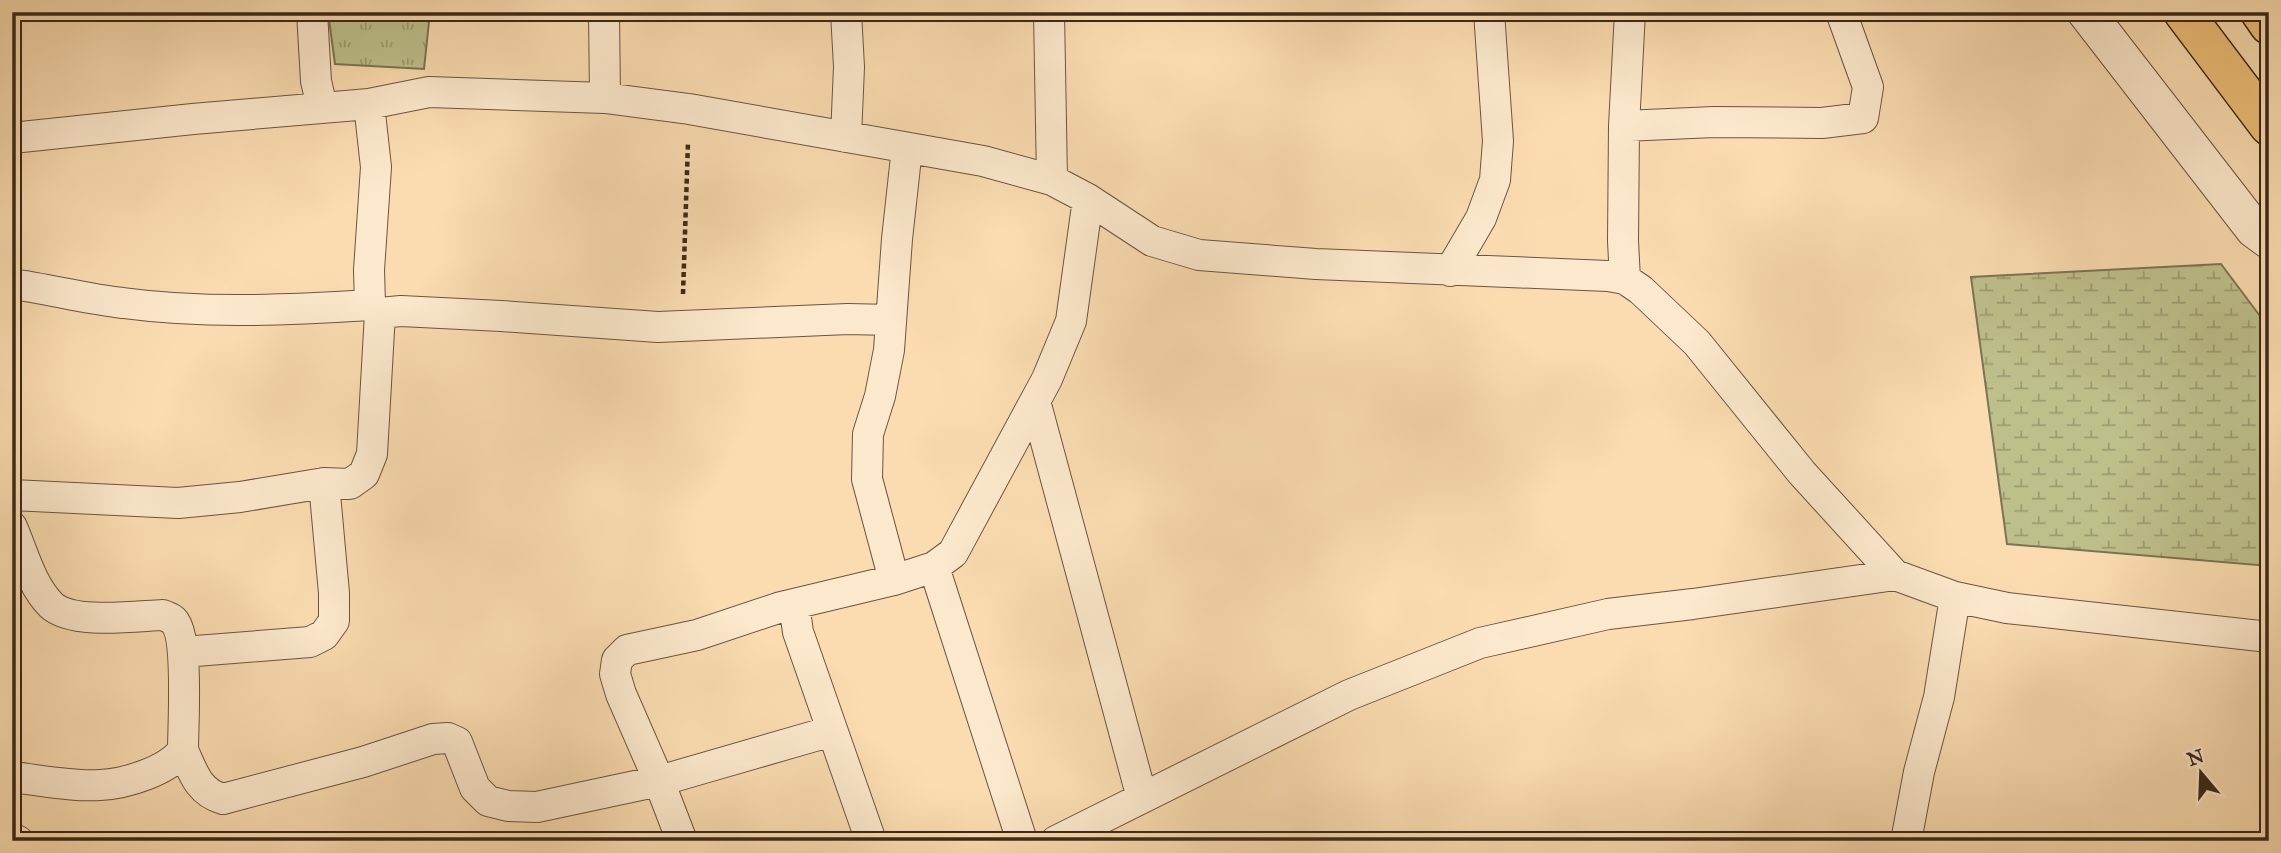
<svg xmlns="http://www.w3.org/2000/svg" width="2281" height="853" font-family="'IM FELL Great Primer',serif">
	<defs>
		<pattern id="wetland-marsh" width="20" height="14" patternUnits="userSpaceOnUse" patternTransform="scale(1.75)"><rect width="20" height="14" fill="#bec08c"/><path d="M1 5h8M5 5V1M11 12h8M15 12V8" fill="none" stroke="#9c9c72"/></pattern>
		<pattern id="park-tufts" width="24" height="20" patternUnits="userSpaceOnUse" patternTransform="scale(1.75)"><rect width="24" height="20" fill="#bec08c"/><path d="M3 7l-1-3M5 7V3M7 7l1-3M15 17l-1-3M17 17v-4M19 17l1-3" fill="none" stroke="#9c9c72"/></pattern>
	</defs>
	<rect width="100%" height="100%" fill="#fadcb0"/>
	<filter id="stains"><feTurbulence type="fractalNoise" baseFrequency=".00286" numOctaves="4"/><feColorMatrix values="0 0 0 0 .2 0 0 0 0 .09 0 0 0 0 .02 0 0 0 .5 -.17"/></filter>
	<radialGradient id="worn" r=".72"><stop offset=".6" stop-color="#630" stop-opacity="0"/><stop offset="1" stop-color="#630" stop-opacity=".3"/></radialGradient>
	<!-- wetland -->
	<path fill="url(#wetland-marsh)" stroke="#7c7454" stroke-width="2" d="M2221,264l48,64v238l-262,-22 -36,-267z"/>
	<!-- park -->
	<path fill="url(#park-tufts)" stroke="#7c7454" stroke-width="2" d="M328,12h102l-6,57 -89,-5z"/>
	<g fill="none" stroke-linecap="round" stroke-linejoin="round">
		<defs>
			<path id="minor" d="M312,12l4,69 6,26
				M604,12l1,86
				M1049,12l3,168
				M369,104l7,63 -7,103 1,35 10,8 21,-2 100,5 157,11 190,-8 43,1
				M1624,126l90,-4 108,1 41,-5 5,-31 -27,-75
				M846,137l3,-70 -3,-55
				M12,138l181,-19 176,-15 60,-12 176,6 84,11 294,52 69,19 36,19 64,42 47,14 117,9 292,12 17,3 16,11 56,53 105,130 93,102 60,22 52,11 262,29
				M1450,271l31,-53 14,-38 3,-39 -9,-129
				M1625,279l-2,-38 1,-115 6,-114
				M12,284c37,5 74,15 111,19 82,11 165,7 247,2
				M1035,401l107,397
				M12,495l166,8 62,-6 84,-14 26,1 14,-10 8,-20 8,-141
				M12,527c11,25 19,58 39,78 21,20 85,11 112,10 4,2 8,3 10,5 16,15 10,105 10,130 -15,21 -58,34 -83,35 -26,2 -61,-5 -88,-8
				M934,567l19,-14 94,-174 24,-58 17,-122
				M894,580l-27,-101 1,-45 12,-38 9,-46 8,-111 10,-91
				M794,604l4,28 73,209
				M183,652l127,-10 14,-7 10,-14v-28l-10,-110
				M183,750c10,22 15,42 40,49l140,-37 70,-23 15,-1 9,4 18,46 13,13 20,5 29,1 122,-26 173,-50
				M12,838l6,3
				M682,841l-23,-60 -38,-87 -6,-20 2,-14 10,-10 70,-15 84,-28 113,-27 40,-13 88,274
				M1056,841l293,-146 131,-52 128,-29 85,-10 202,-29
				M1906,841l13,-69 20,-75 16,-100"/>
			<path id="tertiary" d="M2086,12l168,217 15,11"/>
			<path id="trunk" d="M2183,12l86,114
				M2260,12l9,13"/>
		</defs>
		<!-- minor casing -->
		<use href="#minor" stroke="#6b5540" stroke-width="32"/>
		<!-- tertiary casing -->
		<use href="#tertiary" stroke="#6b5540" stroke-width="39"/>
		<!-- trunk casing -->
		<use href="#trunk" stroke="#3b281b" stroke-width="41"/>
		<!-- path -->
		<path stroke="#3b281b" stroke-width="4.5" stroke-dasharray="5 3.5" stroke-linecap="butt" d="M683,294l5,-152"/>
		<!-- minor -->
		<use href="#minor" stroke="#fce8cc" stroke-width="30"/>
		<!-- tertiary -->
		<use href="#tertiary" stroke="#fce8cc" stroke-width="37"/>
		<!-- trunk -->
		<use href="#trunk" stroke="#edbe78" stroke-width="38"/>
	</g>
	<!-- margin -->
	<rect width="2281" height="853" fill="none" stroke="#fadcb0" stroke-width="42"/>
	<rect x="14" y="14" width="2253" height="825" fill="none" stroke="#3b281b" stroke-width="3.5"/>
	<rect x="21" y="21" width="2239" height="811" fill="none" stroke="#3b281b" stroke-width="2"/>
	<!-- north arrow -->
	<g transform="translate(2201 773) rotate(341)" stroke="#fce8cc" stroke-width="5" paint-order="stroke">
	<path d="M0-5L12 26L0 18L-12 26Z" fill="#3b281b"/>
	<text y="-10" font-size="19" font-weight="bold" text-anchor="middle" fill="#3b281b">N</text>
	</g>
	<rect width="100%" height="100%" filter="url(#stains)"/>
	<rect width="100%" height="100%" fill="url(#worn)"/>
</svg>
